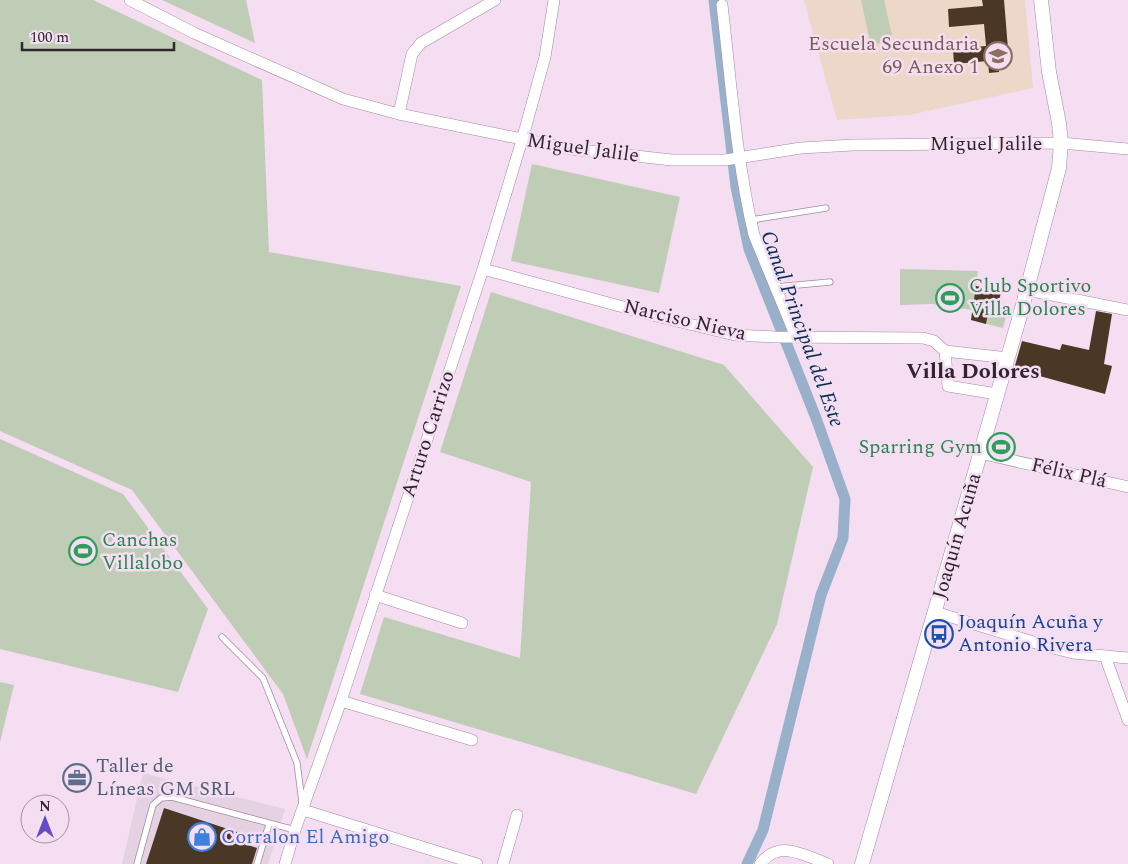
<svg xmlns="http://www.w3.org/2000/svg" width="1128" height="864" font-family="Spectral,serif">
	<rect width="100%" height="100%" fill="#f5ddf2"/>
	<!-- commercial -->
	<path fill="#e4d1e2" d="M143,773l142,36 -17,55h-146z"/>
	<!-- education -->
	<path fill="#ecd7c9" d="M804,0h221l8,88 -124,27 -72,5z"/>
	<!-- green -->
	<path fill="#bfccb6" d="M0,0h93l169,80 7,172 192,34 -154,473 -24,-65 -151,-204 -132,-59z
		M162,0h84l9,43z
		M861,0h23l9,40 -22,5z
		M532,164l148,33 -21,96 -148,-32z
		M900,269l78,2 -2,15 25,5 -3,15 10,2 -5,20 -32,-8 1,-10 -40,-6 -32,1z
		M491,292l233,73 89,102 -36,157 -81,170 -336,-100 24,-77 136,41 11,-176 -91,-30z
		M0,439l123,55 85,115 -30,83 -178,-43z
		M0,682l14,3 -14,57z"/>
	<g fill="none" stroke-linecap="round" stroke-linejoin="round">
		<!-- canal -->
		<path stroke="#98b0ca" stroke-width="11" d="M714,0l22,187 13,62 67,169 29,81 -2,39 -22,57 -58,235 -16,34"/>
	</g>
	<!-- building -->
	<path fill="#4a3726" d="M982,0h22l5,61 -10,1v10l-10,1 -1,-12 -34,3 -1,-15 33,-3 -2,-22 -35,3 -1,-18 35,-3z
		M976,286l25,5 -3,18 -9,-2 -3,17 -15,-4z
		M1096,311l16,3 -8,50 8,2 -7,28 -91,-25 8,-28 38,9 2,-6 27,6z
		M164,808l73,24 -3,8 23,8 -5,16h-106z"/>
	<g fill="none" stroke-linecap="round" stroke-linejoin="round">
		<defs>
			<path id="service" d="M751,220l75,-12
				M776,287l54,-5
				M222,637l41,41 34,85 5,39
				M137,864l16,-59 8,-7 11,-1 123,33
				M257,864l12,-40"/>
			<path id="minor" d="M130,0l64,33 149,66 56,15 172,35 101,11h53l76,-12 52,-3 208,-2 67,6
				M722,5c9,76 14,155 32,230l42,102
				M399,114l13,-60 9,-11 74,-43
				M483,269l177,48 75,18 40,2 148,1 11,3 11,10 63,7
				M1027,290l101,20
				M945,351l3,35 49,8
				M980,453l148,34
				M375,595l87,28
				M935,612l114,35 24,6 55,5
				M1105,656l23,64
				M341,701l131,39
				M303,810l174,54
				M285,864l10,-34 46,-129 142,-432 39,-129 23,-83 9,-57
				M503,864l14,-49
				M760,864c19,-25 44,-9 68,0"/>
			<path id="tertiary" d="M862,864l159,-552 38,-144 2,-25 -2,-20 -10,-51 -8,-72"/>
		</defs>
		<!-- service casing -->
		<use href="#service" stroke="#a18b9e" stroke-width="7"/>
		<!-- minor casing -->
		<use href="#minor" stroke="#a18b9e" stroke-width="12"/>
		<!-- tertiary casing -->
		<use href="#tertiary" stroke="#a18b9e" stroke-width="15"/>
		<!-- service -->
		<use href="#service" stroke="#fff" stroke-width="5.5"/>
		<!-- minor -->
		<use href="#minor" stroke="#fff" stroke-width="11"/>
		<!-- tertiary -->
		<use href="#tertiary" stroke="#fff" stroke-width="14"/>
	</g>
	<!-- icons -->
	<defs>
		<symbol id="school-ring" viewBox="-11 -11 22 22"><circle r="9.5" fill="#f5ddf2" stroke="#8d6e63" stroke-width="1.5"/><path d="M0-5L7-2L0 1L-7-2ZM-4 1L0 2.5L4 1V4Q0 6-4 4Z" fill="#8d6e63"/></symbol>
		<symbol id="stadium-ring" viewBox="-11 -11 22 22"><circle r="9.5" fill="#f5ddf2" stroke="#2e9e5b" stroke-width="1.5"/><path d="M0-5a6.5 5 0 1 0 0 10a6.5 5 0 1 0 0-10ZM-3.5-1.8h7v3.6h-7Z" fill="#2e9e5b"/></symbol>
		<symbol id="bus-ring" viewBox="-11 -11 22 22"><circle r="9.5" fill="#f5ddf2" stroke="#1a4fb4" stroke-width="1.5"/><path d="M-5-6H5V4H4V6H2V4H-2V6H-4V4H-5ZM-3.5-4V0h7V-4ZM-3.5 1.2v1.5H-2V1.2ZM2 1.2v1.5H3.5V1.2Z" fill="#1a4fb4"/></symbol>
		<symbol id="office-ring" viewBox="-11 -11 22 22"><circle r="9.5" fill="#f5ddf2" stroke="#5c6f8a" stroke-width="1.5"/><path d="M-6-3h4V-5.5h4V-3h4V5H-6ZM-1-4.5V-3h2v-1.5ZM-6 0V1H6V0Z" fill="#5c6f8a"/></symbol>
		<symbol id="shop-ring" viewBox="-11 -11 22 22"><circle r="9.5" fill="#f5ddf2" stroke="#3f7fe0" stroke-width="1.5"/><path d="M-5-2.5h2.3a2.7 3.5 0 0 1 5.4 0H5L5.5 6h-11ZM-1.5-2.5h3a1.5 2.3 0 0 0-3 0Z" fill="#3f7fe0"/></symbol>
	</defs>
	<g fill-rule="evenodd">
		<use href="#school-ring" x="982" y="40" width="32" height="32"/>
		<use href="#stadium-ring" x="934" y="282" width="32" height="32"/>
		<use href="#stadium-ring" x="985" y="431" width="32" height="32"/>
		<use href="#stadium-ring" x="67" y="535" width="32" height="32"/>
		<use href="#bus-ring" x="923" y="618" width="32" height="32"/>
		<use href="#office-ring" x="61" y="762" width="32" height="32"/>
		<use href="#shop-ring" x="186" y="821" width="32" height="32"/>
	</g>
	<g text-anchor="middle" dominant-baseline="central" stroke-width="5" stroke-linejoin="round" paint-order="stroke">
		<!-- education labels -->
		<g font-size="20" fill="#785e54" stroke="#f5ddf2" text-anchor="end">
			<text x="979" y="44">Escuela Secundaria<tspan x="979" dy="23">69 Anexo 1</tspan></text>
		</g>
		<!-- street labels -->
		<g font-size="20" fill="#2e252d" stroke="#f5ddf2">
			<text x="986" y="144">Miguel Jalile</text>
			<text transform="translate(583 148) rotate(8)">Miguel Jalile</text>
			<text transform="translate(685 320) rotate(13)">Narciso Nieva</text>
			<text transform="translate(428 434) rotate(-72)">Arturo Carrizo</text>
			<text transform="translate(1069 473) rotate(13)">Félix Plá</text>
			<text transform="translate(957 536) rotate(-74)">Joaquín Acuña</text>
		</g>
		<!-- leisure labels -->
		<g font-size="20" fill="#27864d" stroke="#f5ddf2" text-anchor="start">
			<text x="969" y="286">Club Sportivo<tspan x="969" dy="23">Villa Dolores</tspan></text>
			<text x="982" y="447" text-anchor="end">Sparring Gym</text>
			<text x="102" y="540">Canchas<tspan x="102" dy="23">Villalobo</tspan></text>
		</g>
		<!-- transit labels -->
		<g font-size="20" fill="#164399" stroke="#f5ddf2" text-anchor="start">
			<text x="958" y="622">Joaquín Acuña y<tspan x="958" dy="23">Antonio Rivera</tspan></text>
		</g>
		<!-- service labels -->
		<g font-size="20" fill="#4e5e75" stroke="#f5ddf2" text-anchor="start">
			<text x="96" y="766">Taller de<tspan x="96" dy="23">Líneas GM SRL</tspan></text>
		</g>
		<!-- shop labels -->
		<g font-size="20" fill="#366cbe" stroke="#f5ddf2" text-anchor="start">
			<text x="221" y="837">Corralon El Amigo</text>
		</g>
		<!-- water labels -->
		<g font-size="21" font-style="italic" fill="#062e51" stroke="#f5ddf2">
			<text transform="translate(802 329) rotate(70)">Canal Principal del Este</text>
		</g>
		<!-- quarter labels -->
		<g font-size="22" font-weight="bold" fill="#2e252d" stroke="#f5ddf2">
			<text x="973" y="371">Villa Dolores</text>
		</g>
	</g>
	<!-- north arrow -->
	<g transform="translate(45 819)"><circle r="24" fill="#f5ddf2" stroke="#a593a3"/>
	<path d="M0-4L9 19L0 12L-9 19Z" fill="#664cc4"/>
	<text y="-8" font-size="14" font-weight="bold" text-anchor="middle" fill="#2e252d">N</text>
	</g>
	<!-- scale -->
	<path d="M22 42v8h152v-8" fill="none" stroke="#2e252d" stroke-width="2.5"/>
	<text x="30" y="42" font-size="15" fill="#2e252d" stroke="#f5ddf2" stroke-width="4" paint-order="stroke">100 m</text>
</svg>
